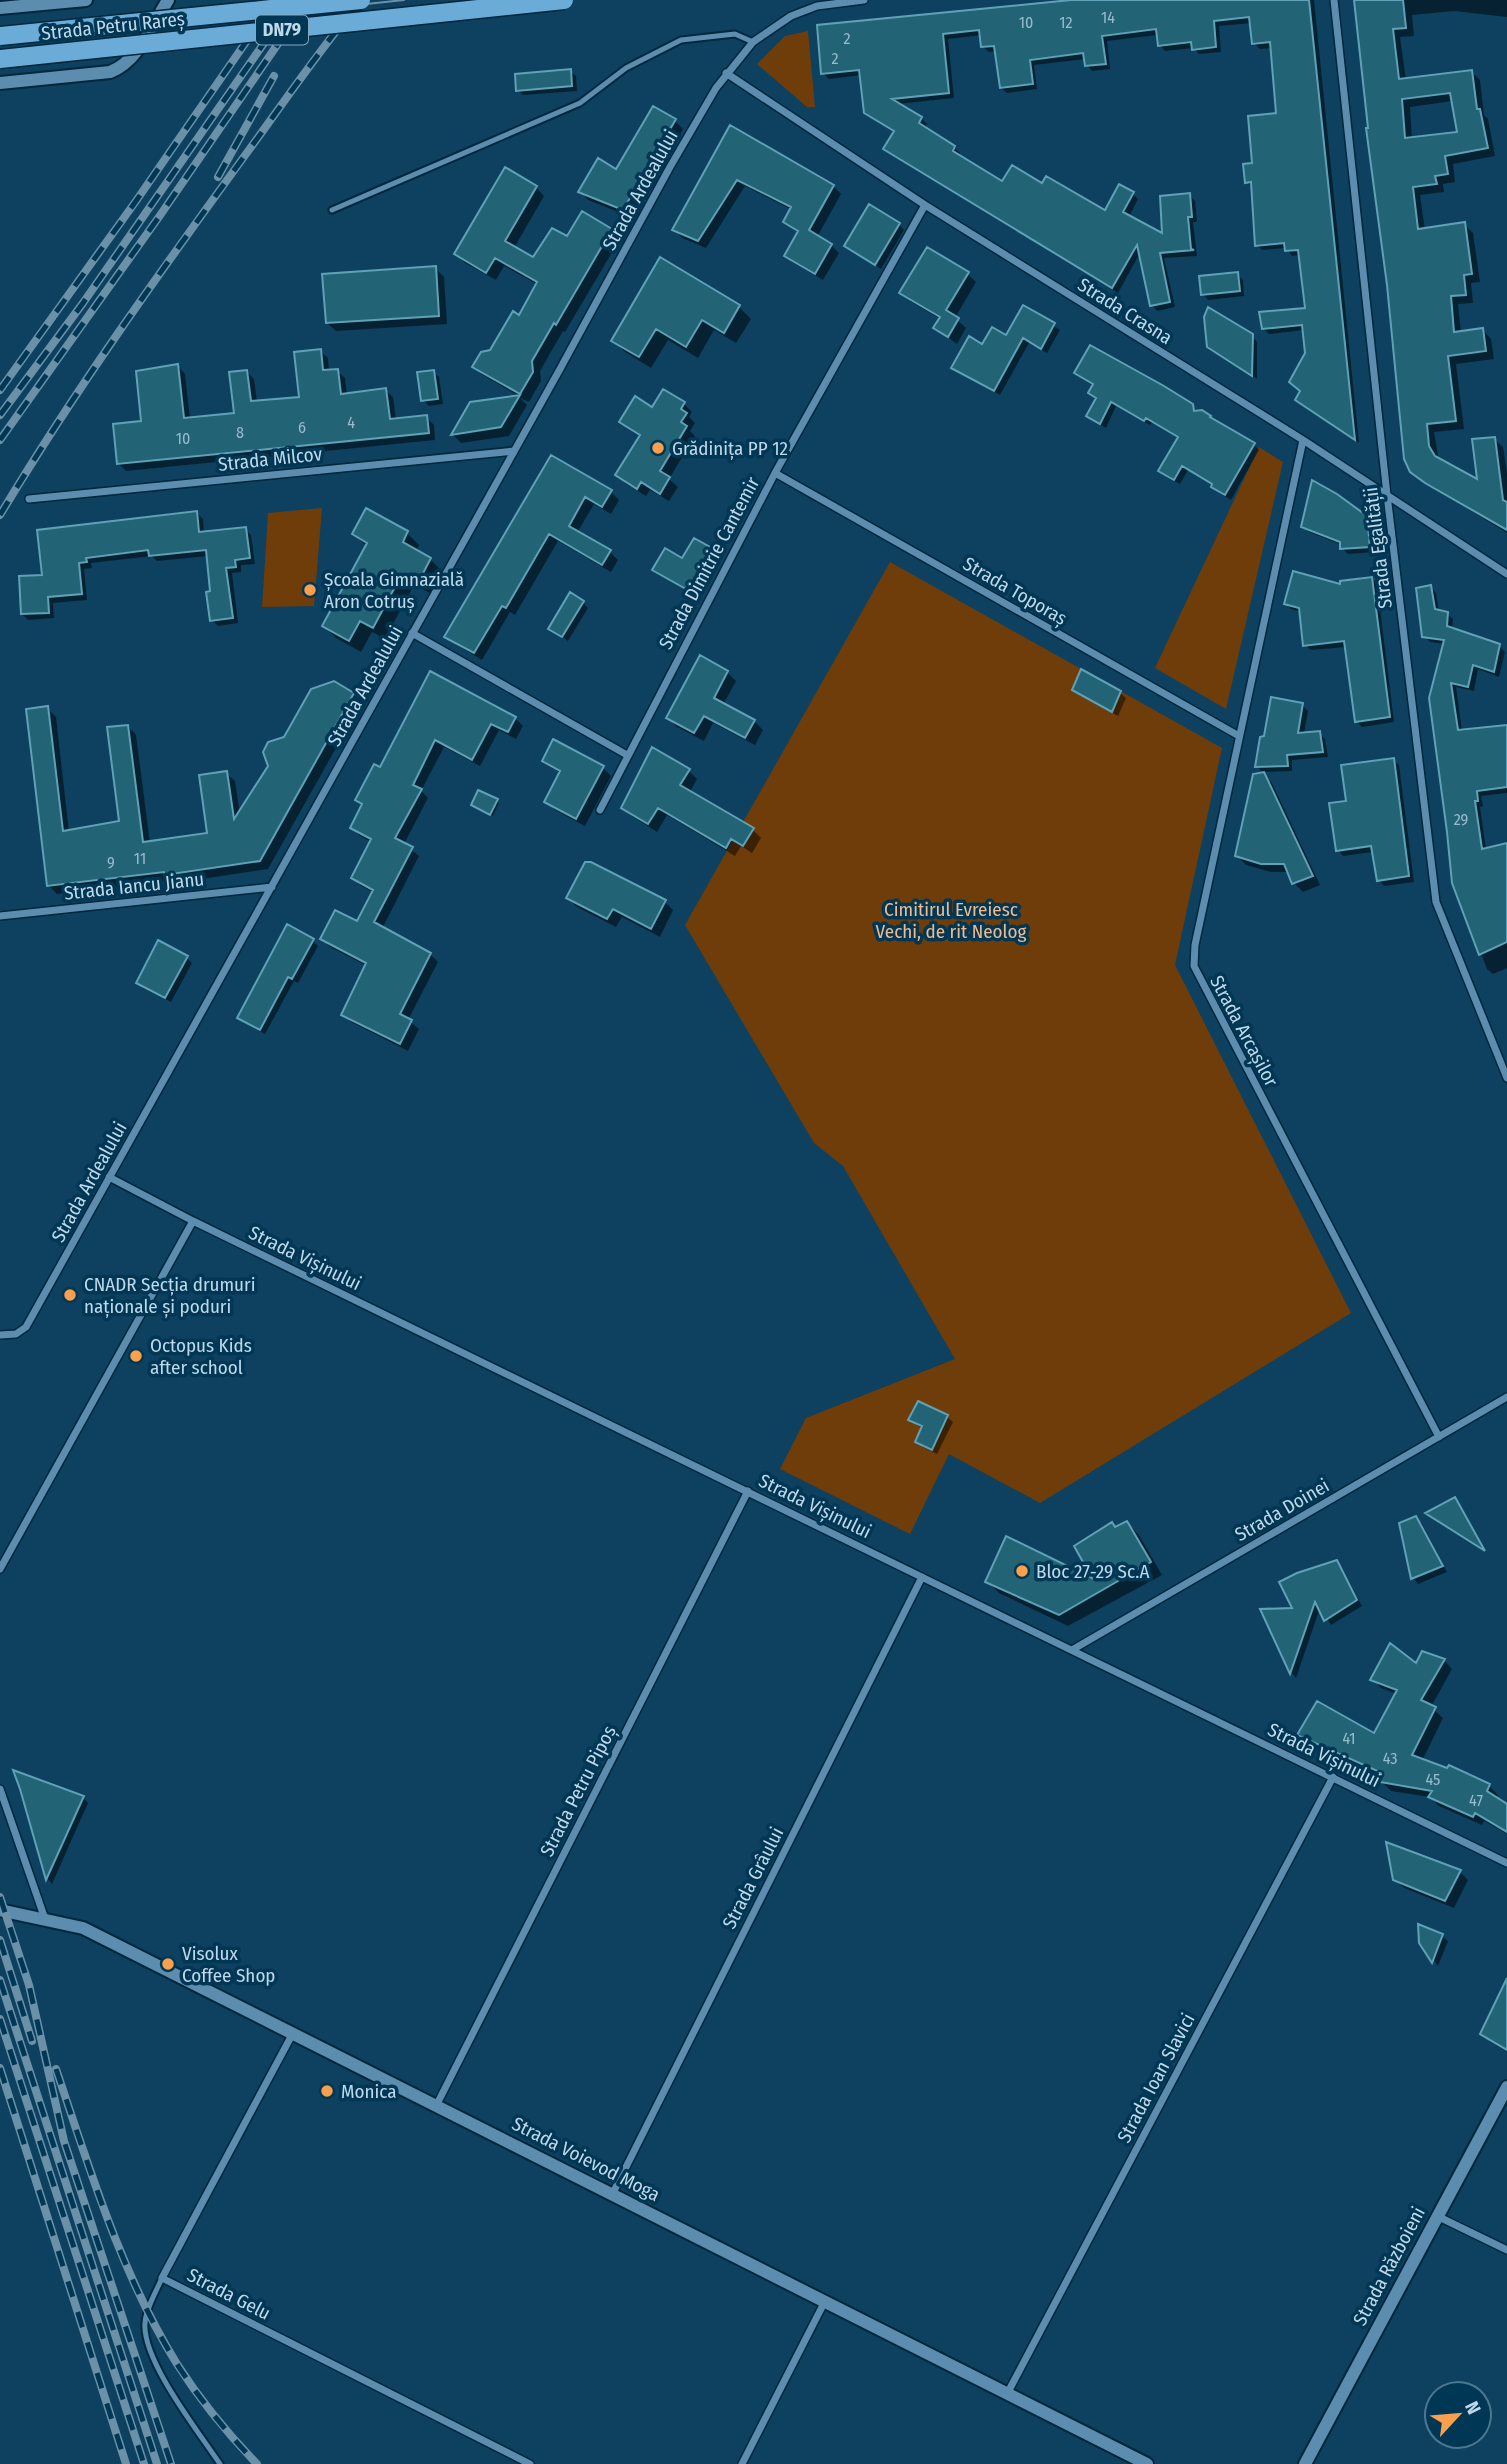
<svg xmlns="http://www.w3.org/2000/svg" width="1507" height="2464" font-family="'Fira Sans Condensed',sans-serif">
	<rect width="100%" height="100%" fill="#0d415f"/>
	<!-- green -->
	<path fill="#6f3d09" d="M808,31l7,76h-8l-50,-43 28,-28z
		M1259,447l24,15 -57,247 -71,-41z
		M322,508l-8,98 -52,1 6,-94z
		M890,562l332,186 -47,217 176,348 -311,190 -91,-49 -39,80 -130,-65 26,-51 149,-59 -112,-193 -29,-23 -129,-218z"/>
	<!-- shadow -->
	<path fill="#0007" fill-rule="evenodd" d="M1077,0h237l45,443 -62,-43 4,-9 6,-37 -3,-24 -35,4 -6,-6 43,-19 -6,-54 -8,1 -6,-8 -24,2 -5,-5 -4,-57 -6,-6 31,-68 -6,-66 -12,1 -6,-6 -2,-20 -33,3 2,26 -22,2 -5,-6 -29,3 -5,-6 -2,-10 -51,6 3,28 -18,2 -5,-6 -1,-6 -52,6 3,24 -30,4 -6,-5 -4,-37 -8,1 -6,-5 -1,-12 -34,4 6,59 -57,6 24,14 6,6 -3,5 30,18 6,6 -2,3 45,27 40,3 63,27 27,-19 5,5 -9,18 35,19 25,-41 6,6 2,21h-4l4,34 -33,2 11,49 -18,4 -5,-6 -12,-52 -22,40 -227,-139 4,-22 -29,-20 -4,-37 -33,4 -6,-6 -4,-46z
		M1356,0h151v17l-53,-6 -42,4 2,21 -14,1 6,43 66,-8 8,8 4,35 4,4 7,37 -42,8 2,18 -12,2 1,8 -24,3 5,35 39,-6 9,9 7,49 -9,1 2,20 -15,1 3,29 22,-3 8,9 3,20 -38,5 8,65 -30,3 5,29 40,21 15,-43 9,8 4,26v60l-86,-53 -9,-9zM1453,101l6,32 -47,6 -2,-32z
		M570,71l6,5 1,15 -54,4 -5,-5z
		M675,121l8,8 -52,88 -43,-17 -7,-8 35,-21z
		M731,127l102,59 8,8 -24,43 14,8 8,8 -16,27 -29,-17 -8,-7 13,-23 -14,-11 7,-12 -47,-24 -39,62 -24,-10 -7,-8z
		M536,187l8,9 -30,52 20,11 34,-20 43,-9 9,9 -55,93 -2,-1 -23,40 1,10 -12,21 -9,-4 7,7 -18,31 -48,7 -8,-8 18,-31 49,-7 -37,-22 -9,-9 17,-14 29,-35 18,-32 -34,-19 -8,14 -31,-17 -9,-9z
		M899,224l5,6 -23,39 -35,-23z
		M435,268l9,9 3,47 -111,7 -9,-8z
		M968,274l8,8 -21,36 11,10 -9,16 -22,-16 5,-9 -30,-18 -9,-9z
		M1237,274l6,6 1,16 -36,4 -5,-6z
		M739,307l12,12 -15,24 -22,-13 -16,28 -30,-18 -17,28 -26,-16 -12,-12z
		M1024,307l36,23 -13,23 -18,-10 -29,52 -41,-22 -5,-5 29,-22 24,-8z
		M1252,336l5,6v37l-49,-33z
		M320,351l8,7 1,13h8l8,7 2,17 38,-5 8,7 3,23 30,-3 8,8 1,15 -309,31 -7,-7 59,-98 7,8 5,45 46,-5 11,-42 7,7 3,23 44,-4z
		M433,372l6,5 4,27 -14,2 -6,-6z
		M1076,373l116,33 6,6 56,33 5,5 -28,50 -13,-8 -4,-7 -26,-15 -8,14 -14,-8 -6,-5 19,-33 -27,-16 -2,3 -34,-19 -10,22 -13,-7 -5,-5 8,-16 -6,-7 4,-8z
		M684,404l8,8 -3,5 6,6 -5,8 5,5 -26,43 9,8 -9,14 -19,-11 -4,6 -20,-12 -9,-9 24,-38 -19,-16 30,-12z
		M551,457l60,35 8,8 -8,14 -17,-10 -17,29 33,19 8,8 -7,12 -53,-31 -43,74 -5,-3 -28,48 -27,-16 -8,-8z
		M367,511l40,22 12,12 -3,6 14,8 12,12 -12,22 -16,-8 -29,54 -13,-7 -11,20 -25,-14 -12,-12 43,-79 -13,-13z
		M197,513l6,6 1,14 41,-4 6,6 4,29 -14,1v7l-9,1 6,50 -20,3 -6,-6 -4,-64 -51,5 -5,-5 -61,7 1,5 -8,1 3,31 -34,3 1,15 -26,2 -6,-6 22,-37 -5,-46z
		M1366,517l6,6 3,29 -27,2 -6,-6v-3l-33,-13 -6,-6z
		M716,553l5,5 -22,39 -39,-22 -6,-6z
		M1372,579l5,5 17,138 -32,5 -6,-6 -9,-74 -36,3 -6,-5 -4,-33 -10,-3 -5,-5z
		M1431,587l5,6 3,19 8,2 6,5 -1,10 47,17 6,6 -6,25 -21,-8 -4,22 -18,-4 6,44 45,-4v66l-26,3 2,10 -3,1 6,42 21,-4v123l-14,6 -6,-5 -33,-87 -9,-238 -15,-2 -6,-6z
		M583,602l5,6 -20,33 -18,-13z
		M701,658l26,14 9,9 -13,24 31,16 9,9 -8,15 -42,-22 -9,18 -27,-14 -9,-9z
		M430,673l85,45 8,8 -7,13 -17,-9 -19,36 -36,-19 -23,44 7,7 -24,46 15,12 -37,73 48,25 8,8 -30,58 11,9 -11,22 -57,-29 -8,-8 24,-48 -37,-19 -8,-8 35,-16 16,-31 -12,-6 -8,-8 18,-36 -11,-6 -8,-8 11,-22 -6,-7 23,-30z
		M1074,690l46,3 6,5 -8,18 -38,-21z
		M353,694l9,8 -94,167 -93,14 -4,-3 -114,14 -8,-8 -2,-178 9,9 13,115 52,-10 7,-96 8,9 14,108 59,-8 17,-62 9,8 5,33 45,-76z
		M1302,705l6,6 -4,23 15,-1 6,6 3,18 -36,3v11l-30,1 -5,-6z
		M544,760l59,8 8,8 -26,50 -30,-16 -9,-9 15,-27z
		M1393,760l6,5 15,117 -30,4 -6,-6 -5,-28 -30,4 -5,-6 9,-48z
		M689,771l8,8 -7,13 63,38 8,8 -9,15 -11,-7 -6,10 -68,-41 -10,17 -25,-16 -9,-8z
		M1263,774l9,9 48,102 -17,7 -9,-9 -5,-11h-18l-25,-7 -9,-9z
		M497,801l2,2 -6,13 -18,-9z
		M568,898l96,3 9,9 -13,27 -38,-20 -6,10 -39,-20z
		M313,941l5,5 -20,37 -4,-2 -29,53 -20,-11 -6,-6z
		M186,957l6,6 -21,39 -28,-14 -5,-6z
		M919,1403l28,14 6,5 -16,32 -14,-7 -6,-6 6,-12 -13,-9z
		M1455,1500l5,5 26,47 -58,-38z
		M1416,1518l6,6 25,48 -29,12 -5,-6 -12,-54z
		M1127,1523l12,12 23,40 -94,51 -69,-33 -12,-12 110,1 15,-58 5,5z
		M1337,1562l5,6 20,38 -31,19 -11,-17 -24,70 -4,-5 -30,-63h33z
		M1444,1660l8,9 -21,38 12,11 -21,43 67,25 9,9 -2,4 11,7v28l-23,-13 -2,4 -43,-19 -9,-9 -39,-6 -9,-9 1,-5 -76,-34 -8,-8h76l22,-41 -16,-6 -8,-9 44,-13z
		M15,1772l68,25 5,6 -36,81 -4,-5z
		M1460,1872l8,8 -14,28 -50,-20 -9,-9z
		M1442,1936l6,5 -10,25 -17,-24z
		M1507,1982v70l-16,-10 -9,-9z"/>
	<!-- building -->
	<path fill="#226375" stroke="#5fa1b6" stroke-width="2" fill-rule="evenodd" d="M1071,0h238l46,440 -60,-40 5,-9 -11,-9 16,-29 -3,-28 -40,4 -3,-17 46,-4 -7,-58 -13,1 -1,-8 -29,3 -4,-64 -6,1 -2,-19 9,-1 -4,-47 28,-3 -6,-71 -18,2 -3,-27 -35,4 2,26 -24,3 -1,-8 -33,4 -2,-17 -54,7 4,28 -21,2 -2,-13 -53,7 3,24 -33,4 -6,-42 -13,1 -2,-17 -36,4 6,59 -57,6 30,18 -3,6 36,23 -2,5 49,30 10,-16 30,18 4,-7 59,34 14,-26 15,8 -11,20 39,21 -2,-37 30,-3 2,24h-4l3,32 3,1 -34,3 10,49 -20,4 -13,-61 -25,43 -229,-139 11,-18 -30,-18 -5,-43 -38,4 -4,-49z
		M1354,0h49l3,28 -13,1 6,50 73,-9 5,39h3l8,39 -43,8 3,18 -13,2 2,8 -24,3 5,42 47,-7 7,52 -8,1 2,20 -15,1 3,36 29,-4 3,23 -38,5 8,65 -29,3 2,22 6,10 42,23 -5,-40 23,-2 8,63 4,2v28l-82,-47 -15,-11 -6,-13 -17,-174 -21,-157h2zM1450,93l7,39 -52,6 -3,-39z
		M571,69l1,17 -56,5 -1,-17z
		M653,106l23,13 -53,91 -45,-18 20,-34 18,11z
		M730,125l104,60 -25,45 23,14 -17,30 -31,-18 14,-25 -15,-9 8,-15 -54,-27 -39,61 -26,-11z
		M505,167l32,19 -32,55 28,16 19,-29 15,8 15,-25 30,18 -56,96 -2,-2 -22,38 1,11 -13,22 -48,-27 9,-15 9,-2 23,-39 6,4 18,-33 -42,-24 -9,15 -32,-19z
		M869,204l31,19 -25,42 -31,-19z
		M927,247l42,25 -23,38 13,8 -11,19 -15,-9 7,-11 -41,-24z
		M660,257l80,48 -16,28 -22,-13 -16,27 -30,-18 -17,28 -28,-16z
		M436,266l3,50 -113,7 -4,-49z
		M1238,272l2,19 -39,4 -2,-19z
		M1023,305l32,18 -14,26 -18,-11 -29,53 -43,-23 18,-32 13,8 10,-17 14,8z
		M1208,307l45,27 -1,42 -45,-29 -3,-30z
		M1090,345l74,41 29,18 1,7 8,-1 9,6 -1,1 45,26 -30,52 -14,-8 1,-3 -30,-18 -8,14 -16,-9 20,-34 -32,-19 -2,3 -33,-19 -11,22 -14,-8 10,-18 -8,-5 5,-9 -19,-11z
		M321,349l2,21 15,-1 3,25 45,-6 4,31 37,-4 2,18 -312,31 -4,-40 28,-3 -5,-50 42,-7 6,54 50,-5 -5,-41 18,-2 4,31 48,-4 -5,-45z
		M434,370l4,29 -17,2 -4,-29z
		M663,389l22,13 -4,7 6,4 -6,9 6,4 -27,45 10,6 -10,17 -19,-12 -4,7 -22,-14 25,-40 -21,-13 16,-26 17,11z
		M520,395l-19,32 -50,8 19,-33z
		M551,455l61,35 -10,17 -17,-10 -16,29 42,24 -9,15 -53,-31 -43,74 -4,-2 -28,47 -30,-16z
		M1312,480l25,14 30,22 3,31 -30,2v-7l-39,-15z
		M366,508l42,23 -5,11 28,16 -13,25 -16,-9 -29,54 -13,-7 -11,20 -27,-15 45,-83 -15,-9z
		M197,511l2,21 47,-5 4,31 -15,2 1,7 -10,1 7,50 -23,3 -4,-29 4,-1 -4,-41 -57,6 -1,-6 -62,8 1,4 -8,1 3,31 -34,3 1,16 -28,1 -2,-38 23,-1 -5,-45z
		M694,538l23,13 -24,42 -41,-23 13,-22 17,10z
		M1293,571l47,13v-3l32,-4 18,140 -35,5 -11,-81 -41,5 -4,-38 -15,-4z
		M1431,585l4,24 13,3 -1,14 53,18 -6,28 -21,-7 -5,22 -17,-4 7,47 49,-5v62l-30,4 1,10h-3l7,48 25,-6v99l-28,13 -27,-72 -5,-51 -18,-134 15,-58 -22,-3 -6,-49z
		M570,592l14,9 -22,36 -14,-8z
		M700,655l28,16 -14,27 41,22 -10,18 -41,-22 -10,17 -28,-15z
		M1081,669l40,22 -9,21 -40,-22z
		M430,671l86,46 -8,15 -17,-8 -19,36 -37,-20 -22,45 9,4 -27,49 18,9 -39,75 57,31 -31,61 12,6 -12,24 -59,-29 25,-52 -46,-24 15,-29 22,11 16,-31 -22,-12 20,-39 -21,-11 12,-24 -7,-4 19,-36 6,3z
		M334,681l20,12 -94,168 -95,14 -1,-3 -117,14 -21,-177 22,-3 15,125 56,-10 -12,-94 21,-2 15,117 64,-9 -8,-58 28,-4 7,48 34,-53 -5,-14 5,-10 16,-5 27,-48z
		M1271,697l32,6 -5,30 22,-2 3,21 -36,3 1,11 -33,1 5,-30 4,-1z
		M553,739l51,27 -28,53 -32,-17 16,-31 -18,-10z
		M652,747l38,22 -10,16 74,43 -11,18 -12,-7 -5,9 -68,-40 -10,16 -27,-16z
		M1394,758l15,118 -32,5 -6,-35 -35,5 -7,-48 17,-2 -5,-36z
		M1264,772l49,104 -21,8 -8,-20h-23l-26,-8 18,-82z
		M478,790l20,9 -8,16 -19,-10z
		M585,862h6l75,38 -15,29 -38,-20 -6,10 -41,-21z
		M287,924l27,15 -22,40 -4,-2 -28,53 -23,-12z
		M158,940l30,16 -23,42 -29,-15z
		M918,1401l30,14 -16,35 -17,-8 7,-16 -14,-6z
		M1455,1497l30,54 -60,-38z
		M1416,1516l27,50 -32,13 -12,-56z
		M1127,1521l24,41 -92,53 -74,-33 21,-46 86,42 -18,-32 38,-24 3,5z
		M1337,1560l20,40 -33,21 -9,-19 -25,72 -30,-65 32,-1 -13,-26 18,-9z
		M1390,1643l26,20 6,-12 23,8 -24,41 15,7 -24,48 35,13 2,-3 41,19 -3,7 20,13v28l-32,-19 -2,4 -45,-20 4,-6 -52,-9 2,-9 -85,-38 20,-34 57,32 23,-43 -27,-10z
		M13,1770l71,26 -38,84 -26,-91z
		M1386,1842l75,28 -16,31 -52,-21z
		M1418,1924l25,10 -11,29 -13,-20z
		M1507,1978v72l-27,-16z"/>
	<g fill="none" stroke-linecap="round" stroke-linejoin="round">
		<defs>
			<path id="service" d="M332,210l248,-107 46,-35 55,-28 54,-6 18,8
				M162,2278c-6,14 -16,30 -17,45 -3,37 53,108 75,141"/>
			<path id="minor" d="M1334,0l53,495 49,407 71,176
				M726,73l199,132 378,235 204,134
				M1303,440l-108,505 -1,21 245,471
				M775,473l464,263
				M29,499l485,-48
				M412,633l215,122
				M600,810l175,-337 150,-268
				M0,916l272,-29
				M109,1177l84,44 1314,642
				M0,1335l16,-1 10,-7 534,-958 110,-202 46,-79 37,-46 38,-26 26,-10 47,-6
				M0,1569l193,-348
				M1072,1650l435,-253
				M0,1789l45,130
				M293,2033l-131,245 368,186
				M436,2106l312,-615
				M613,2193l309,-616
				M1437,2216l70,34
				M1007,2394l326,-617
				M742,2464l82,-161"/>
			<path id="tertiary" d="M0,8l86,-8
				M0,83l110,-11c28,-10 43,-48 58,-72
				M0,1910l83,18c356,177 709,359 1064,536
				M1305,2464l202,-377"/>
		</defs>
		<!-- service casing -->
		<use href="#service" stroke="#00273d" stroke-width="9"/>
		<!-- minor casing -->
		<use href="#minor" stroke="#00273d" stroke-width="10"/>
		<!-- tertiary casing -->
		<use href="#tertiary" stroke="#00273d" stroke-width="16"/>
		<!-- service -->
		<use href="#service" stroke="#5c8daf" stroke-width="5"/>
		<!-- minor -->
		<use href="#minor" stroke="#5c8daf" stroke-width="7"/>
		<!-- tertiary -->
		<use href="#tertiary" stroke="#5c8daf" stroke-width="12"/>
		<!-- tram -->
		<path stroke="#6b91a9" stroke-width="2" d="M0,43l404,-43
			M0,53l514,-53"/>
		<defs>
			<path id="rail" d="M218,177l56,-101
				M0,390l136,-189 139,-201
				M0,415l83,-112 211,-303
				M0,440l161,-226 147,-214
				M0,515c75,-125 160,-243 246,-361 38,-52 74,-105 115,-154
				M0,1897l29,88 35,156 107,323
				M0,1940l32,101
				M0,1980l157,484
				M0,2019l144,445
				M0,2068l126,396
				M56,2069c34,101 65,205 121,295 23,36 51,70 80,100"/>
		</defs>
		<!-- rail casing -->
		<use href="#rail" stroke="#6b91a9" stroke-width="8"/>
		<!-- rail -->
		<use href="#rail" stroke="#003754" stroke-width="5" stroke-dasharray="16" stroke-linecap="butt"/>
		<defs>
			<path id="primary-bridge" d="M0,36l361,-36
				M0,59l564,-59"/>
		</defs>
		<!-- primary-bridge casing -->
		<use href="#primary-bridge" stroke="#00273d" stroke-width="21" stroke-linecap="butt"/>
		<!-- primary-bridge -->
		<use href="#primary-bridge" stroke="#6babd7" stroke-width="18"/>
	</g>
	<!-- markers -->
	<g fill="#fa9f4e" stroke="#003754" stroke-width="2.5">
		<circle cx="658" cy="448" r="7"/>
		<circle cx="310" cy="590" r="7"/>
		<circle cx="70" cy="1295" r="7"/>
		<circle cx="136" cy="1356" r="7"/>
		<circle cx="1022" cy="1571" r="7"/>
		<circle cx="168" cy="1964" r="7"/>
		<circle cx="327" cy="2091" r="7"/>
	</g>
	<g text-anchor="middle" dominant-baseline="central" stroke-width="7" stroke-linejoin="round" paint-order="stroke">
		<!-- number labels -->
		<g font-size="16" fill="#98bbcd">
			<text x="1108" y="17">14</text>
			<text x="1026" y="22">10</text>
			<text x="1066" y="22">12</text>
			<text x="847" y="38">2</text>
			<text x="835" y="58">2</text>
			<text x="351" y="422">4</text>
			<text x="302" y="427">6</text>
			<text x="240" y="432">8</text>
			<text x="183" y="438">10</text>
			<text x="1461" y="819">29</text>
			<text x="140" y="858">11</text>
			<text x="111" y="862">9</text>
			<text x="1349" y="1738">41</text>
			<text x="1390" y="1758">43</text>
			<text x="1433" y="1779">45</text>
			<text x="1476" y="1800">47</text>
		</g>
		<!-- shield labels -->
		<rect fill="#003754" stroke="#86a8bd" stroke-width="2" x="256" y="15.5" width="52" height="29" rx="5"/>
		<g font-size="18" font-weight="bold" fill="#bfd8ea">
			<text x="282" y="30">DN79</text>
		</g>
		<!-- street labels -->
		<g font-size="19" fill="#bfd8ea" stroke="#003754">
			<text transform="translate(113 26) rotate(-6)">Strada Petru Rareș</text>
			<text transform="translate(640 190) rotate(-61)">Strada Ardealului</text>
			<text transform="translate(1125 311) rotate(32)">Strada Crasna</text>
			<text transform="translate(270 459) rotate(-6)">Strada Milcov</text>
			<text transform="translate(1378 548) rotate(-97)">Strada Egalității</text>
			<text transform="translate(709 563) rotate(-62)">Strada Dimitrie Cantemir</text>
			<text transform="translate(1015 591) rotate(30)">Strada Toporaș</text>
			<text transform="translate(365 686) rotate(-61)">Strada Ardealului</text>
			<text transform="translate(134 886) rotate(-6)">Strada Iancu Jianu</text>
			<text transform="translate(1244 1031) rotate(62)">Strada Arcașilor</text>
			<text transform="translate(89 1182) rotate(-61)">Strada Ardealului</text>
			<text transform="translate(305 1258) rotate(26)">Strada Vișinului</text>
			<text transform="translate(815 1506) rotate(26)">Strada Vișinului</text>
			<text transform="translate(1282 1510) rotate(-30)">Strada Doinei</text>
			<text transform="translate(1324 1755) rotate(26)">Strada Vișinului</text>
			<text transform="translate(578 1791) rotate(-63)">Strada Petru Pipoș</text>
			<text transform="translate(753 1878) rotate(-63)">Strada Grâului</text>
			<text transform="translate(1156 2078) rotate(-62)">Strada Ioan Slavici</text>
			<text transform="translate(586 2159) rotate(27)">Strada Voievod Moga</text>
			<text transform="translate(1389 2266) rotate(-62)">Strada Războieni</text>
			<text transform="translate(229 2294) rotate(27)">Strada Gelu</text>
		</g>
		<!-- poi labels -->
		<g font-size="19" fill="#bfd8ea" stroke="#003754" text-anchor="start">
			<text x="672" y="448">Grădinița PP 12</text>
			<text x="324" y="579">Școala Gimnazială<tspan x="324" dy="22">Aron Cotruș</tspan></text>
			<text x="84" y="1284">CNADR Secția drumuri<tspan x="84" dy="22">naționale și poduri</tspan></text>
			<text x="150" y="1345">Octopus Kids<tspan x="150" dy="22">after school</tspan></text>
			<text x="1036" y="1571">Bloc 27-29 Sc.A</text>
			<text x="182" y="1953">Visolux<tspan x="182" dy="22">Coffee Shop</tspan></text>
			<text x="341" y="2091">Monica</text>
		</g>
		<!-- park labels -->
		<g font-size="19" fill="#f2b98c" stroke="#003754">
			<text x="951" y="909">Cimitirul Evreiesc<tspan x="951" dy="22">Vechi, de rit Neolog</tspan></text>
		</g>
	</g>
	<!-- north arrow -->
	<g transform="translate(1458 2415) rotate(64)"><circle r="33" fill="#003754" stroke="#4c7790" stroke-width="2"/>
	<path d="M0-5L12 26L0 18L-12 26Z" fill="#fa9f4e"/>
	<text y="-10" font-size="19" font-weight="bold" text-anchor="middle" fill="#bfd8ea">N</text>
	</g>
</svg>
